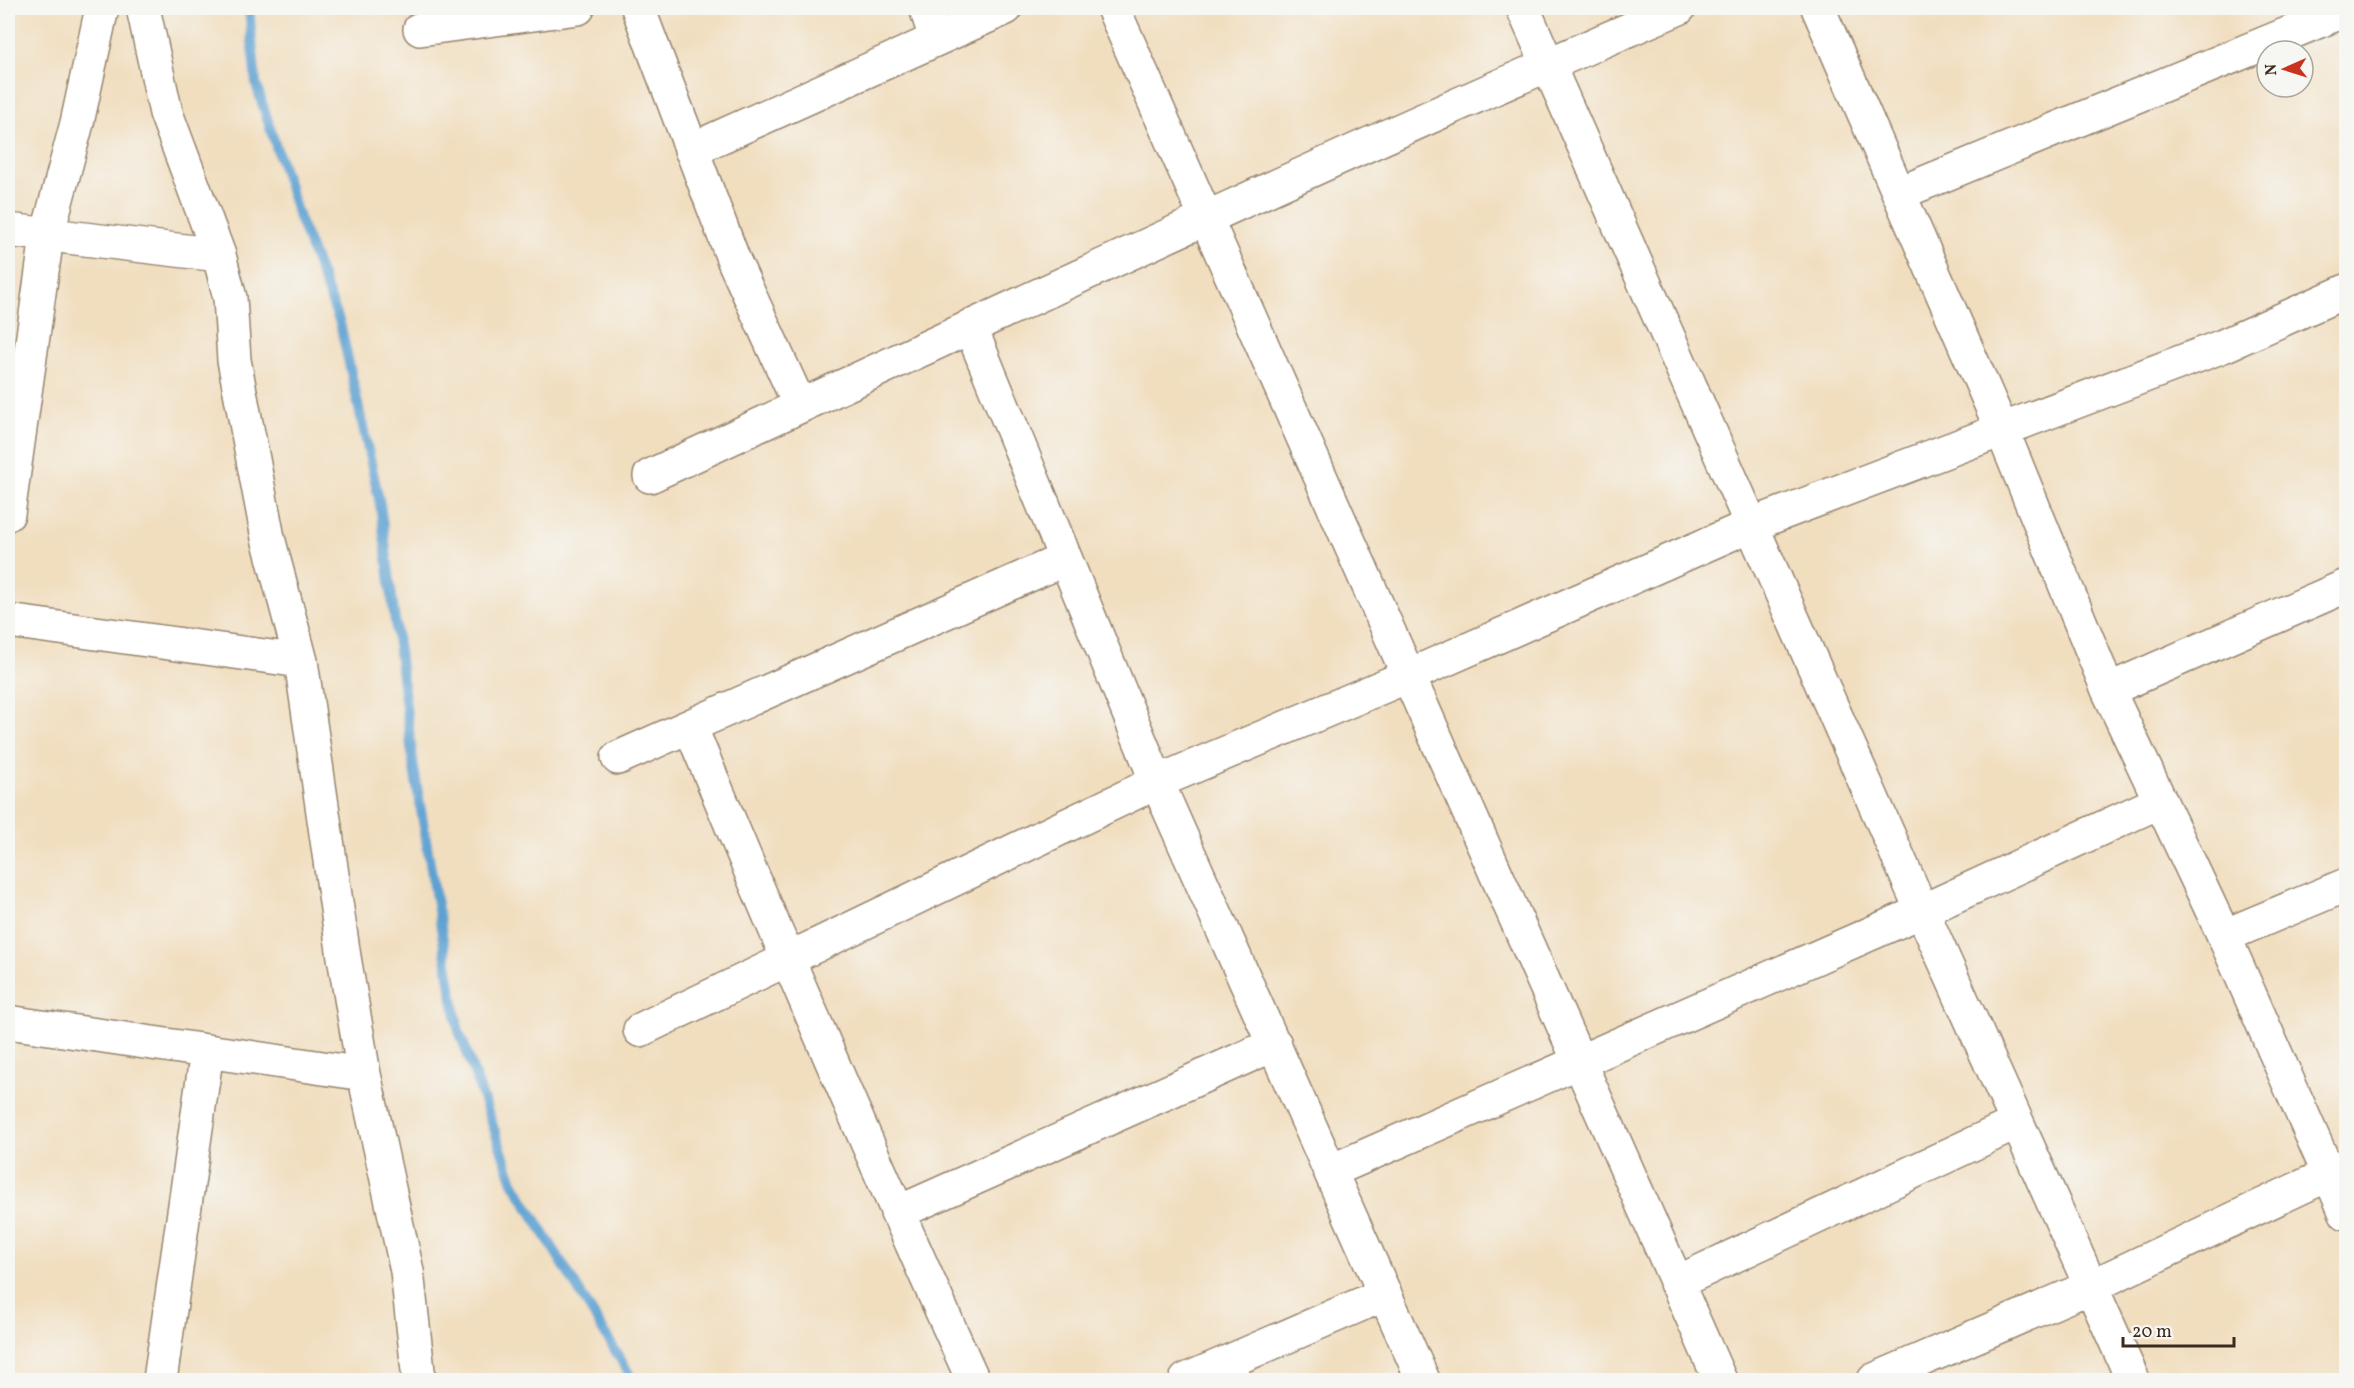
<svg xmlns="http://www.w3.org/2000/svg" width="2354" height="1388" font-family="Vollkorn,serif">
	<rect width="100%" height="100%" fill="#f6f6f2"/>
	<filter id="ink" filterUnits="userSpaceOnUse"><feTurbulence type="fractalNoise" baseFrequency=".0167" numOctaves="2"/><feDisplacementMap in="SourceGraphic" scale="12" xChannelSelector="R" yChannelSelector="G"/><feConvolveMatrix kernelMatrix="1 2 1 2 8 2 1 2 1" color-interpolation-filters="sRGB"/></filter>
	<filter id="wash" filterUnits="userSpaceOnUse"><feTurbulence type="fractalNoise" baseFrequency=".008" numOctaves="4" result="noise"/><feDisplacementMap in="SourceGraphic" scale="24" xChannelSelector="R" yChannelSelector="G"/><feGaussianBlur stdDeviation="1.35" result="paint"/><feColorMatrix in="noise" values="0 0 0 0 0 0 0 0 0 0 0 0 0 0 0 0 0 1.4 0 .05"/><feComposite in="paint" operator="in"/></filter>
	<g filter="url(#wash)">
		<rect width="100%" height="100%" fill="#f1debf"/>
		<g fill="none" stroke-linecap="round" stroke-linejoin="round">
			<!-- stream -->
			<path stroke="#5da1d1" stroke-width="10" d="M249,8l7,76 43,134 41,105 40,181 34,265 44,259 55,154 120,198"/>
		</g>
	</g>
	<g filter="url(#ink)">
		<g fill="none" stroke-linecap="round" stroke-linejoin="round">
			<defs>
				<path id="minor" d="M143,8l23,105 53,142 11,43 4,62 34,178 33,123 43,296 20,117 43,197 12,109
					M638,8l96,253 66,145
					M926,8l10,31
					M1113,8l607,1372
					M1523,8l399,903 211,469
					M1818,8l184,422 106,260 116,246 122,277
					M420,29l158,-21
					M691,150l315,-142
					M1900,193l446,-183
					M8,230l211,25
					M970,326l187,456 266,598
					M650,476c342,-159 683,-320 1029,-468
					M8,514l39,-278 30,-113 25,-115
					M8,621l293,40
					M2108,690l238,-104
					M690,726c91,220 185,438 283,654
					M618,758l447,-199
					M2224,936l122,-51
					M8,1022l356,52
					M640,1030l517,-248 251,-106 343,-151 472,-179 123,-55
					M1331,1171l591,-260 239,-110
					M897,1213l378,-169
					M1676,1283l341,-160
					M160,1380l47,-329
					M1186,1380l199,-86
					M1874,1380l216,-93 256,-121"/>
			</defs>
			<!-- minor casing -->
			<use href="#minor" stroke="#96846e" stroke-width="36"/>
			<!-- minor -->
			<use href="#minor" stroke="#fff" stroke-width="33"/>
		</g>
	</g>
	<!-- margin -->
	<rect width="2354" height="1388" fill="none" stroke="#f6f6f2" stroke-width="30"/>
	<!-- north arrow -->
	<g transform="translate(2285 69) rotate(267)"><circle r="28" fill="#f6f6f2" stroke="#aba49d" stroke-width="1.5"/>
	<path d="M0-4.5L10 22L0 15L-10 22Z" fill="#c8321e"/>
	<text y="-9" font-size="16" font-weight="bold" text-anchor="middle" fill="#3b2a1e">N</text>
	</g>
	<!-- scale -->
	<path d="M2123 1337v9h111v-9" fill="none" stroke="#3b2a1e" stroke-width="3"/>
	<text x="2132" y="1337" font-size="18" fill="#3b2a1e" stroke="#f6f6f2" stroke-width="4.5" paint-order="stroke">20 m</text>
</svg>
